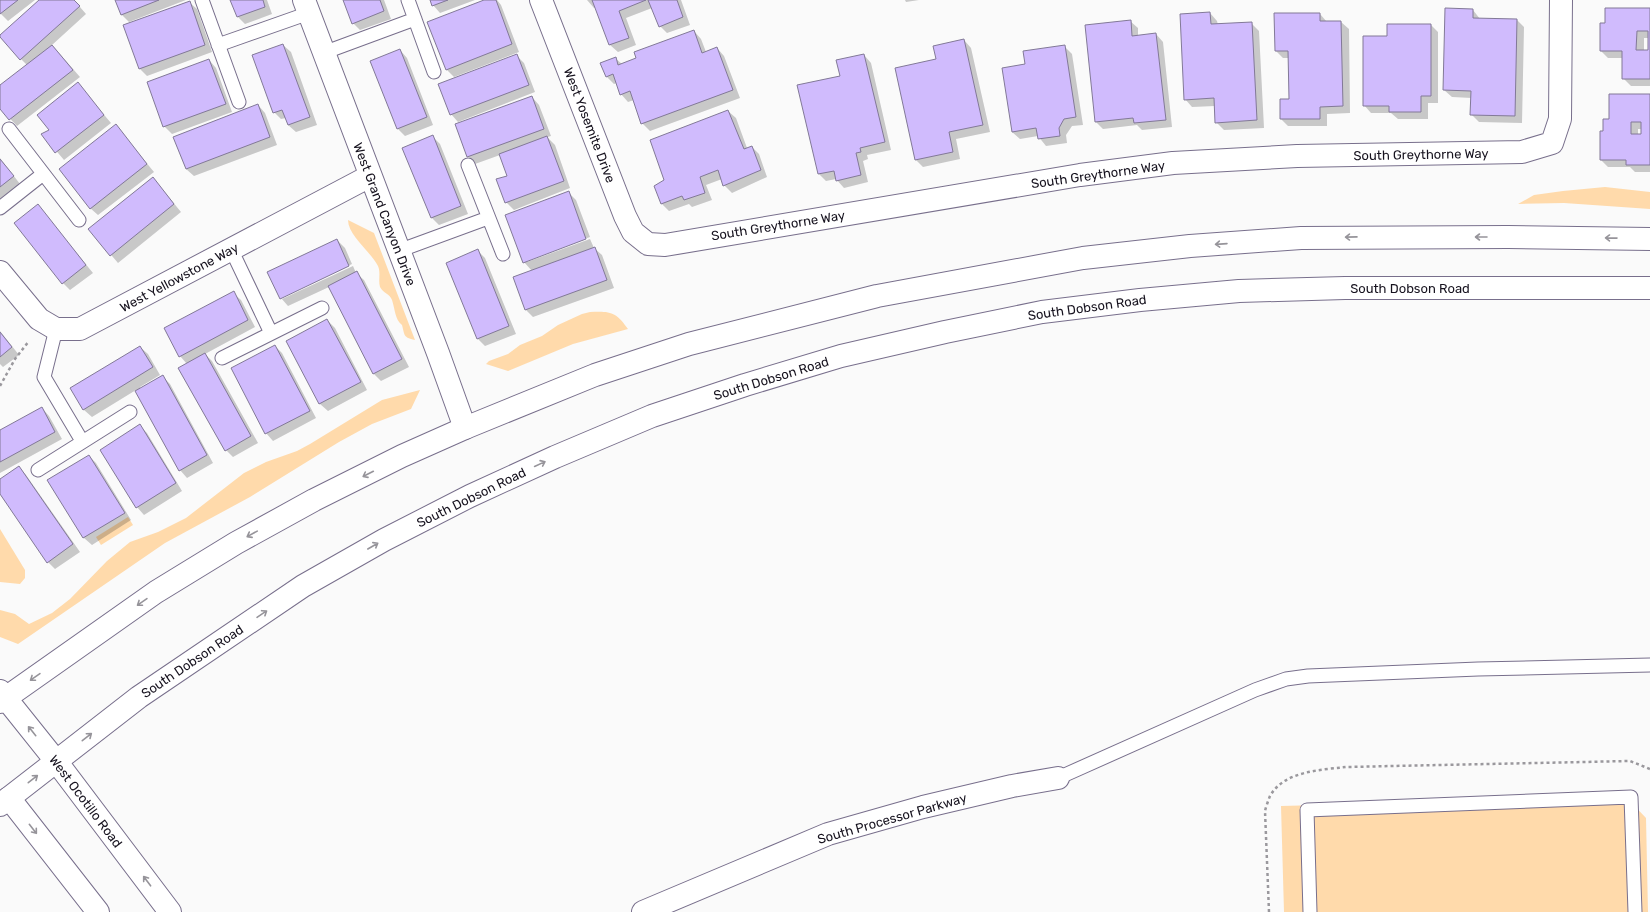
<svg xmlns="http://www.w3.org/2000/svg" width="1650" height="912" viewBox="0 0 1650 912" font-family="Rubik,sans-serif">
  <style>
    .green { fill: #ffdaab }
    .shadow { fill: #0003; fill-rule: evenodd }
    .building { fill: #d0bbfd; stroke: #827997; fill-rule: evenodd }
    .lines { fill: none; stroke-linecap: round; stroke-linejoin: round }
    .lane-casing { stroke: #786f8c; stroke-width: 15 }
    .street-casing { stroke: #786f8c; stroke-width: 24 }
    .secondary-casing { stroke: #786f8c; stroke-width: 24 }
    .path { stroke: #9a989d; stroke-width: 2.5; stroke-dasharray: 3 3; stroke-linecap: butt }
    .lane { stroke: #fff; stroke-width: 13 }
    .street { stroke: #fff; stroke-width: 22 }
    .secondary { stroke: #fff; stroke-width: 22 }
    .oneway { stroke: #96949a }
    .labels { text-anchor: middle; stroke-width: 3; stroke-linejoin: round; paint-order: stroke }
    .street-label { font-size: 13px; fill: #16121e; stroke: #fff }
  </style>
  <rect width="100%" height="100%" fill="#fafafa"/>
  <path class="green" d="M 1605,187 L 1650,192 L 1650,209 L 1564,203 L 1518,204 L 1534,195 L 1563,191 Z
    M 348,220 L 374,233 L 415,340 C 403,337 405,336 402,325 C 395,320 395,309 392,300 C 390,294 383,293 380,287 C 378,280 381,273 378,266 C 370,251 348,235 348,220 Z
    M 590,312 C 611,311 616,312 628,329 L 573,344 L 508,371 L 486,364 L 489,361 L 508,354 L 520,345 L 542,336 L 558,325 L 582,314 Z
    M 420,390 L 411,409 L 372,424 L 339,442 L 250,497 L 165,543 L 18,644 L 0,637 L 0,610 L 15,614 L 29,624 L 52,613 L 70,599 L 107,561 L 130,542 L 158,532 L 186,518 L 244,473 L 266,462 L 297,451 L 310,444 L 382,400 Z
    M 128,517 L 133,525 L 101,545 L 96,537 Z
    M 0,529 L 25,570 L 25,578 L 20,584 L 0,582 Z
    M 1626,797 L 1646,818 L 1648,912 L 1284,912 L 1281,806 Z"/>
  <path class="shadow" d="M 0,0 L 35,0 L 8,21 L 0,13 Z
    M 41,0 L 74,0 L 86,14 L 52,45 L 80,77 L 17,126 L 0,108 L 0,87 L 27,65 L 21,59 Z
    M 116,0 L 186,0 L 129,22 L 121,14 Z
    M 231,0 L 267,0 L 272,14 L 245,24 L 238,17 Z
    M 344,0 L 384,0 L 391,19 L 360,30 L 353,23 Z
    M 431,0 L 475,0 L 440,13 L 433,5 Z
    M 486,0 L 497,0 L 501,5 L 519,52 L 454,77 L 446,69 Z
    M 587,0 L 681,0 L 690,25 L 667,33 L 660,26 L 652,8 L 626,18 L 636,45 L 618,52 L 610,45 L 596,7 L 594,8 Z
    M 905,0 L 919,0 L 906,2 Z
    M 189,2 L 197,9 L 212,52 L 147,76 L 139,68 Z
    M 1446,9 L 1473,10 L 1480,19 L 1517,20 L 1524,27 L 1522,123 L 1479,122 L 1471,114 L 1472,98 L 1452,97 L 1444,90 Z
    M 1650,9 L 1650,86 L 1631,86 L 1623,78 L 1623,58 L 1608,58 L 1601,51 L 1606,24 ZM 1644,38 L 1649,38 L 1649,51 L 1644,51 Z
    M 1210,13 L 1217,21 L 1218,25 L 1251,23 L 1259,31 L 1264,128 L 1224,130 L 1216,122 L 1215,106 L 1192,107 L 1185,99 Z
    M 1275,14 L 1320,14 L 1327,22 L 1341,22 L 1349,29 L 1350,113 L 1327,114 L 1327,126 L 1288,126 L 1281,119 L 1290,100 L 1289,58 L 1283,58 L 1276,51 Z
    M 1130,21 L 1138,28 L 1138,36 L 1156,34 L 1163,42 L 1172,127 L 1142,130 L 1137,125 L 1103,129 L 1096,122 Z
    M 1431,25 L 1438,32 L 1438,103 L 1428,103 L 1428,119 L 1398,119 L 1391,113 L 1371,113 L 1364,105 L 1388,37 Z
    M 694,31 L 701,39 L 706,52 L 717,48 L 724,56 L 740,98 L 650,131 L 642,123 L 634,100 L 628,102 L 621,94 L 617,83 L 614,84 L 607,77 L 615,58 L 622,64 L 638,58 Z
    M 964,40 L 971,48 L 990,132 L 956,139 L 960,159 L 923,167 L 916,160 L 937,60 Z
    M 283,45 L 291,52 L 317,125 L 296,132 L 288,125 L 286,118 L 281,119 L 274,112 Z
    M 1064,46 L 1072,54 L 1083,125 L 1072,126 L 1066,135 L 1067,143 L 1046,146 L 1038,136 L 1020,139 L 1012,132 L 1026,65 Z
    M 400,50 L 407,58 L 433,125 L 405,136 L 398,129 Z
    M 864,55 L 871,63 L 891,150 L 867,155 L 868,159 L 863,161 L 868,182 L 844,188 L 836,179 L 826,181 L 819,174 L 799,86 L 841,76 Z
    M 517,56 L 524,63 L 535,92 L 458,122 L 451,114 Z
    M 209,60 L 216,68 L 232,112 L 172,134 L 164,126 Z
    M 78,84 L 111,123 L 64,160 L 42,134 L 50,130 Z
    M 1650,95 L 1650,172 L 1635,172 L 1630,167 L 1608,167 L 1601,160 L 1604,132 L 1610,120 ZM 1638,129 L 1642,129 L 1642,135 L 1638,135 Z
    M 532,97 L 539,105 L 551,136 L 547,137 L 555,145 L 570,188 L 514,210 L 506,202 L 508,176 L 500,155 L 475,164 L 468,156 Z
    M 258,105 L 265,113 L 277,145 L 194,176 L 186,169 L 174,137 Z
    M 728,111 L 736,118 L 747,148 L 752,147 L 759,154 L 767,177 L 732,193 L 724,185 L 722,179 L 706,185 L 712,200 L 692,207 L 689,204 L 669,211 L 662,204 L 665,181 Z
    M 116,126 L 154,172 L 98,215 L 90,208 Z
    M 432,136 L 440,144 L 468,214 L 439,225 L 432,218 Z
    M 0,158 L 20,184 L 0,200 Z
    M 153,178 L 181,212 L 118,263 L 90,230 Z
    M 569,193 L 576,200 L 590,237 L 527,260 L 527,262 L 590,239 L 594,248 L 602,255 L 614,288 L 533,317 L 526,310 L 532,271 L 524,262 Z
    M 38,206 L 93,273 L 70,290 L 63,283 Z
    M 337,240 L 345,248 L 352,264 L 282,297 L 282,299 L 353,266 L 356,273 L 364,280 L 409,367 L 381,381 L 374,374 L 329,287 L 288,306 L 281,298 Z
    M 478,251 L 485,258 L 516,334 L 485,346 L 478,339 Z
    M 233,293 L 241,300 L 255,327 L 205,354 L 212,361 L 258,443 L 233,457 L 226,450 L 187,364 L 180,356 Z
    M 327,320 L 335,328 L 367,390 L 328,411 L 320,404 L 288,341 Z
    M 0,331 L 19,355 L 3,367 L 0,364 Z
    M 275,346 L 282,353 L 316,418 L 273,441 L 266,433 Z
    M 140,347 L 148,354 L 160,375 L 140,387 L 140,389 L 163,377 L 170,384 L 213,463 L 187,478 L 180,470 L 136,390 L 92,417 L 84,410 L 72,389 Z
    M 42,408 L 49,416 L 62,439 L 0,473 L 0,431 Z
    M 140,426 L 147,433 L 182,491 L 144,515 L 137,507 Z
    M 89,456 L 96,463 L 131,520 L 92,545 L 84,538 L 49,481 Z
    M 19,467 L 26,475 L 80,552 L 55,569 L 48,562 L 0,492 L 0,480 Z"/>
  <path class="building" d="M 0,0 L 18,0 L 0,14 Z
    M 39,0 L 74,0 L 80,6 L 20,60 L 0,37 L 0,35 Z
    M 115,0 L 159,0 L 121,15 Z
    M 230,0 L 263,0 L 265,7 L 237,17 Z
    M 343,0 L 380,0 L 384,11 L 352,24 Z
    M 430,0 L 448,0 L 432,6 Z
    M 484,0 L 496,0 L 512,44 L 446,70 L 427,22 Z
    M 592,0 L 646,0 L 619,11 L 629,38 L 609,45 Z
    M 648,0 L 677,0 L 683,17 L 659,27 Z
    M 190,1 L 205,45 L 139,69 L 123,25 Z
    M 1445,8 L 1473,9 L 1473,18 L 1517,19 L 1515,116 L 1470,115 L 1471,91 L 1443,90 Z
    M 1605,8 L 1650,8 L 1650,79 L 1622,79 L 1622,51 L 1600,51 L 1600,23 L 1605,23 ZM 1637,31 L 1648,31 L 1648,50 L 1636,50 Z
    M 1210,12 L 1211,24 L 1252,22 L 1257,120 L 1215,123 L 1214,98 L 1184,100 L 1180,14 Z
    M 1274,13 L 1320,13 L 1320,21 L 1341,21 L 1343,106 L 1320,107 L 1320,119 L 1280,119 L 1280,99 L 1289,99 L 1288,51 L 1275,51 Z
    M 1131,20 L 1132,36 L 1156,33 L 1166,120 L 1134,123 L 1133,118 L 1095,122 L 1085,25 Z
    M 1387,24 L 1431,24 L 1431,96 L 1421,96 L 1421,112 L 1389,112 L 1389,106 L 1363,106 L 1363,36 L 1387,36 Z
    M 694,30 L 702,53 L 717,47 L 733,90 L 641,124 L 630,91 L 620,95 L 613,74 L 606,77 L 600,63 L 616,57 L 618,65 L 636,58 L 634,52 Z
    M 964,39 L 983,125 L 949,132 L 953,152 L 915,160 L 895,68 L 936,59 L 933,46 Z
    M 283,44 L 310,117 L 288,125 L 282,110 L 273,113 L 252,55 Z
    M 52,45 L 73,70 L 9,120 L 0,109 L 0,85 Z
    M 1065,45 L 1076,117 L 1064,119 L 1059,128 L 1060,136 L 1038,139 L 1036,128 L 1012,132 L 1002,68 L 1025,64 L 1023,51 Z
    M 400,49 L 427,117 L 397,129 L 370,61 Z
    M 517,54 L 529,85 L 450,115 L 438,84 Z
    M 864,54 L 885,142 L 860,148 L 861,152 L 856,153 L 861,175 L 836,181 L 834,171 L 818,174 L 797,85 L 840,76 L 836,60 Z
    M 209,59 L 226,104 L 163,127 L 147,82 Z
    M 78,82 L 104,115 L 55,153 L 41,134 L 49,130 L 37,115 Z
    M 1609,94 L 1650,94 L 1650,165 L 1626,165 L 1626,160 L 1600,160 L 1600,131 L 1603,131 L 1603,119 L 1609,119 ZM 1631,122 L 1641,122 L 1641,134 L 1631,134 Z
    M 532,96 L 544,129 L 467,157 L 455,124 Z
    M 258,104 L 270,137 L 186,169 L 173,137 Z
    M 728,110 L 744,149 L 752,146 L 761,170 L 723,186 L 718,170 L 700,177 L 705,193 L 684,200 L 682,196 L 661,204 L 654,186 L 664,180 L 650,140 Z
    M 116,124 L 147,164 L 90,209 L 59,169 Z
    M 433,135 L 461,206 L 431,218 L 402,148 Z
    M 547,136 L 564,181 L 505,203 L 496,179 L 507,176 L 499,154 Z
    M 0,159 L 14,176 L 0,187 Z
    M 153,177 L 174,204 L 110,256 L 88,229 Z
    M 569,191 L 586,239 L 523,263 L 505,215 Z
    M 38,204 L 86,265 L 62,284 L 14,223 Z
    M 337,239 L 349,266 L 280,299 L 267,272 Z
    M 595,247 L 607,280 L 525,310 L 513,277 Z
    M 478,249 L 509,326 L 477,339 L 446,263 Z
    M 357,271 L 402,359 L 373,374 L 328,286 Z
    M 234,291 L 248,320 L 179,357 L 164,328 Z
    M 327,319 L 361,382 L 319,404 L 286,341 Z
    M 0,332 L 12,347 L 0,357 Z
    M 275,345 L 310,411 L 265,434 L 231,368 Z
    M 140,346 L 153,367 L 83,410 L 70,388 Z
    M 205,353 L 251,436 L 225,451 L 178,368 Z
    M 163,375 L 207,455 L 179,471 L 135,391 Z
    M 42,407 L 55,432 L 0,462 L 0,430 Z
    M 140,424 L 176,483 L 136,508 L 100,450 Z
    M 89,455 L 125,513 L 83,538 L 47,480 Z
    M 19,466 L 73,544 L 47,563 L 0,494 L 0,479 Z"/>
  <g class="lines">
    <defs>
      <path id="lane" d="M 202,0 L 239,102
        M 408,0 L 434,72
        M 218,45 L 309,13
        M 323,53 L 415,19
        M 9,129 L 79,220
        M 468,165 L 503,254
        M 0,208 L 43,174
        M 231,249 L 271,333
        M 398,251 L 488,218
        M 56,329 L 44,377 L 82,441
        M 222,358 L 322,308
        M 38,470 L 130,412
        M 1058,778 L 1255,690 L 1286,679 L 1308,676 L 1478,669 L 1650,665
        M 1310,912 L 1307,810 L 1631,797 L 1635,912"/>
      <path id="street" d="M 304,0 L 438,353 L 465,428
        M 541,0 L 625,216 L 633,232 L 648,244 L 665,245 L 1080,175 L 1173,163 L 1297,156 L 1522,152 L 1552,143 L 1560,119 L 1561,0
        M 0,272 L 39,319 L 56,329 L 80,329 L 370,176
        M 56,761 L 170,912
        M 9,798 L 98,912
        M 643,912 L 828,834 L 923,807 L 1012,786 L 1058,778"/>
      <path id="secondary" d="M 0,691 L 56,761
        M 0,702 L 156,592 L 236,543 L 314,500 L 402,456 L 465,428 L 595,375 L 689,344 L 877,296 L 1083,258 L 1190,246 L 1301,238 L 1508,237 L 1650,239
        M 0,805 L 139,697 L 303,586 L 384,540 L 470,496 L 555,457 L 652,416 L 745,385 L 841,356 L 945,332 L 1042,312 L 1140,300 L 1239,291 L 1345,288 L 1650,288"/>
    </defs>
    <use href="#lane" class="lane-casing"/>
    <use href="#street" class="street-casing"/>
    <use href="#secondary" class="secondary-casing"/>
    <path class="path" d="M 0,386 L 15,359 L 29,341
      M 1269,912 L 1265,811 C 1266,807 1268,801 1270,796 C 1284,771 1320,770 1346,767 L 1630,761 L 1650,769"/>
    <use href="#lane" class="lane"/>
    <use href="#street" class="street"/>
    <use href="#secondary" class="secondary"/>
  </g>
  <defs><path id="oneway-shaft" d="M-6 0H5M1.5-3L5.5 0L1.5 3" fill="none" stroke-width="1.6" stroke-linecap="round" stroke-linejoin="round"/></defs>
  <g class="oneway">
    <use href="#oneway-shaft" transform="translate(1351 237) rotate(179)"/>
    <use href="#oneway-shaft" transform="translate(1481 237) rotate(180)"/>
    <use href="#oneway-shaft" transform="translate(1611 238) rotate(-179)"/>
    <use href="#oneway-shaft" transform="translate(1221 244) rotate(176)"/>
    <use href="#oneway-shaft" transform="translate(540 464) rotate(-25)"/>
    <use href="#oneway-shaft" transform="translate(368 474) rotate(153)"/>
    <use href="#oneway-shaft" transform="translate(252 534) rotate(151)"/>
    <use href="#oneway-shaft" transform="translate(373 546) rotate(-30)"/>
    <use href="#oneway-shaft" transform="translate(142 602) rotate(145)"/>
    <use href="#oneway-shaft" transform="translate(262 614) rotate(-34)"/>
    <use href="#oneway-shaft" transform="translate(35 677) rotate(145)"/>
    <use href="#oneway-shaft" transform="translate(32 731) rotate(-129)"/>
    <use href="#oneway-shaft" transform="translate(87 737) rotate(-38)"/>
    <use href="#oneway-shaft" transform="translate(33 779) rotate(-38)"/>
    <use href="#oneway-shaft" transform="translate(33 829) rotate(52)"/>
    <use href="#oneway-shaft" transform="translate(147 881) rotate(-127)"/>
  </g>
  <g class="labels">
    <g class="street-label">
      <text transform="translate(590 125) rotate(69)" y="5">West Yosemite Drive</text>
      <text transform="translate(1421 154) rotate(-1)" y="5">South Greythorne Way</text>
      <text transform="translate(1098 174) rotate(-8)" y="5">South Greythorne Way</text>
      <text transform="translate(385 214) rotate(69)" y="5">West Grand Canyon Drive</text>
      <text transform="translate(778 225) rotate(-9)" y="5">South Greythorne Way</text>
      <text transform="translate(179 277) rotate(-28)" y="5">West Yellowstone Way</text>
      <text x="1410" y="293">South Dobson Road</text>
      <text transform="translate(1087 307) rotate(-8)" y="5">South Dobson Road</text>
      <text transform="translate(771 378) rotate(-17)" y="5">South Dobson Road</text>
      <text transform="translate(471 497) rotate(-26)" y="5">South Dobson Road</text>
      <text transform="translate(192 661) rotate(-34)" y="5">South Dobson Road</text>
      <text transform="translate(86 801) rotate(53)" y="5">West Ocotillo Road</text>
      <text transform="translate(892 818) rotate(-16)" y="5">South Processor Parkway</text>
    </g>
  </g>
</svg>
